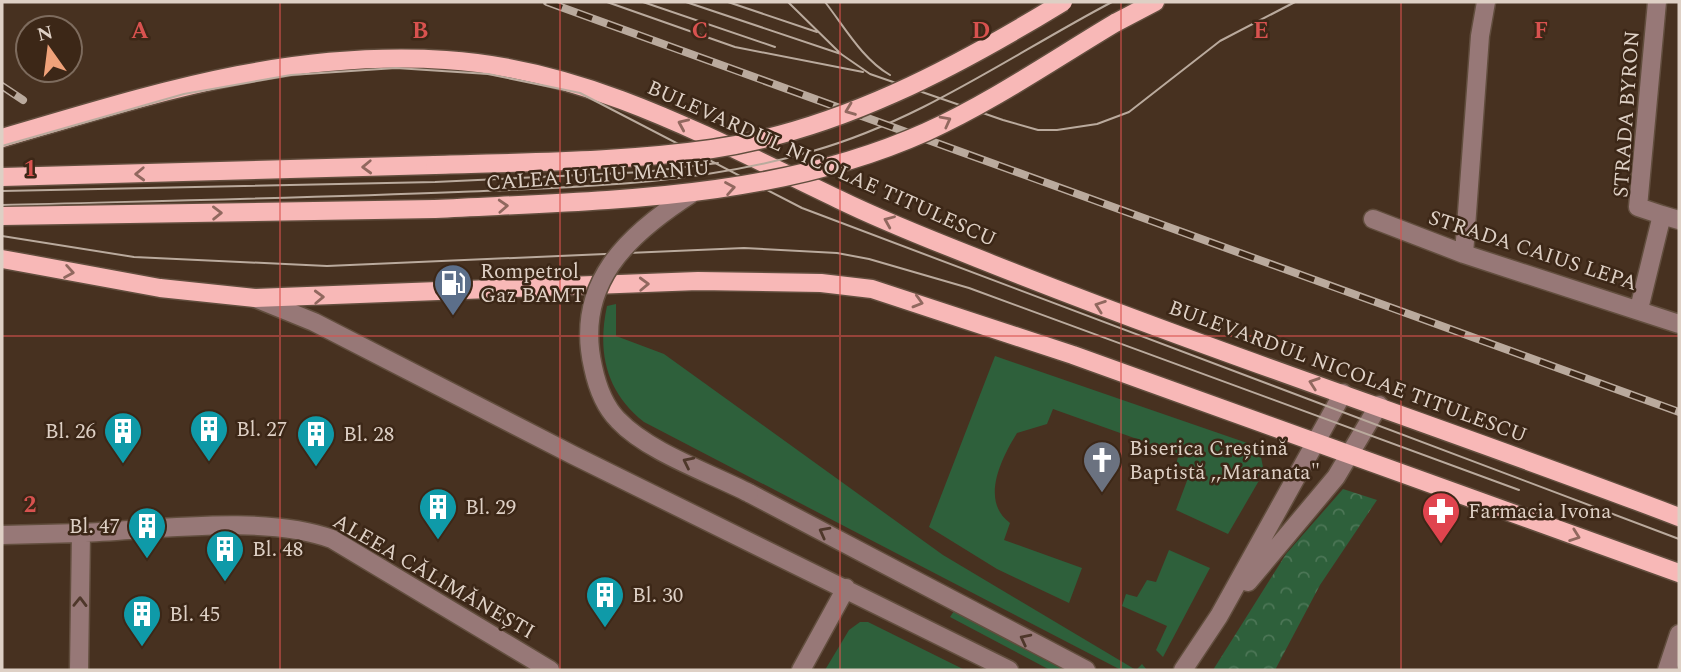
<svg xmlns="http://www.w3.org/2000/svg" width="1681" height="672" viewBox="0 0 1681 672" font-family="Spectral,serif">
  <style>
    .grass { fill: #2e603b }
    .forest { fill: url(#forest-crowns) }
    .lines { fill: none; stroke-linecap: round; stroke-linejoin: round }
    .minor-casing { stroke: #624e3e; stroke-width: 21 }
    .major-casing { stroke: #624e3e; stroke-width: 21 }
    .minor { stroke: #977877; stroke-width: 18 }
    .major { stroke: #f8b8b7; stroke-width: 18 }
    .tram { stroke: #baaa9d; stroke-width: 2 }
    .rail-casing { stroke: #baaa9d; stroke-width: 8 }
    .rail { stroke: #3c2717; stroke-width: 5; stroke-dasharray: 16; stroke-linecap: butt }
    .minor-bridge-casing { stroke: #624e3e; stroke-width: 21; stroke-linecap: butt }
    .major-bridge-casing { stroke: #624e3e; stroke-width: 21; stroke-linecap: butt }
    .minor-bridge { stroke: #977877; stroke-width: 18 }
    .major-bridge { stroke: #f8b8b7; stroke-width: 18 }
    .oneway { stroke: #91685f }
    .oneway2 { stroke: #4e372a }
    .grid { fill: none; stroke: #d8524f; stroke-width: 2; stroke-opacity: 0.55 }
    .labels { text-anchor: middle; stroke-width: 5; stroke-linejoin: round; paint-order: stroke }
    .street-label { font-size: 21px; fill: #ded0c5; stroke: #3c2717 }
    .poi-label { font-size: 21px; fill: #ded0c5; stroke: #3c2717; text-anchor: start }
    .grid-label { font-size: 23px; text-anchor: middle; font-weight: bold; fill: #d8524f; stroke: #3c2717; stroke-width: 5; stroke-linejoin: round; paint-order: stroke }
  </style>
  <defs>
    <pattern id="forest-crowns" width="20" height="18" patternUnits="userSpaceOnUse" patternTransform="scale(1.75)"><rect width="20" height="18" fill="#2e603b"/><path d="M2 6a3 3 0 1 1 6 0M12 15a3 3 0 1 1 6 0" fill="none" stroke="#4c7656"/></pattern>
  </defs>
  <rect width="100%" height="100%" fill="#473120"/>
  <path class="grass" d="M 616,304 L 616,336 L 664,354 L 943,555 L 1136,670 L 1142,664 L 1147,670 L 1121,670 L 644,422 C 606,392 597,352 607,306 Z
    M 995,356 L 1253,445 L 1260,452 L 1264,472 L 1228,534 L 1176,510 L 1188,478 L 1181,475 L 1183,467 L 1176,464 L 1179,454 L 1053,409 L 1047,424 L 1017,433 C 1001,459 980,501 1010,523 L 1004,540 L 1082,568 L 1069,603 L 997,569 L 929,527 Z
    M 1169,550 L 1210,568 L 1163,657 L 1156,650 L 1167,626 L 1122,606 L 1126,594 L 1137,597 L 1147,580 L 1156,582 Z
    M 954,611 L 1068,670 L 1050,670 L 950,617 Z
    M 860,622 L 868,622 L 965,670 L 825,670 L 849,630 Z"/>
  <path class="forest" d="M 1343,489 L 1377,500 L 1320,585 L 1275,670 L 1213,670 L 1286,554 Z"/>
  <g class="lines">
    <defs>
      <path id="minor" d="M 1657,2 L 1638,207 L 1662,215
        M 1373,219 L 1464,254 L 1679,324
        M 1464,254 L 1480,36 L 1486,2
        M 255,298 L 314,322 L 573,455 L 1009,670
        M 1639,309 L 1662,215 L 1679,220
        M 749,493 L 1086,670
        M 81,533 C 155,530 264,514 332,539 L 550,670
        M 2,535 L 81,533 L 79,670
        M 1248,582 L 1336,477 L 1379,405
        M 801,670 L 846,588
        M 1183,670 L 1219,616 L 1343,393
        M 1667,670 L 1679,634"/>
      <path id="major" d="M 1115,23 L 1155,2
        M 2,138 C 153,94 285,50 446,60 C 588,69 712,139 838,199 C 883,221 931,240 977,258 C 1209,351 1446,428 1679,517
        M 2,177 L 435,165
        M 2,216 L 435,209
        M 2,259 L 160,288 L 255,298 L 698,281 L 821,283 L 872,289 L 1073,355 L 1679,573"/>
    </defs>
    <use href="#minor" class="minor-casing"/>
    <use href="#major" class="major-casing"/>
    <use href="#minor" class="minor"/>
    <use href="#major" class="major"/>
    <path class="tram" d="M 607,2 L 735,47 L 863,72
      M 643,2 L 775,47
      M 686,2 L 841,54
      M 728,2 L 817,32
      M 788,2 L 841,54 L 870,74 L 1003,120 L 1038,130 L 1057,130 L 1097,124 L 1129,112 L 1220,41 L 1295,2
      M 825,2 C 844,26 862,59 890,75
      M 2,146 L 184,94 L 291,75 L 396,68 L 488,74 L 580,93 L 802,208 L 1679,539
      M 2,191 L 435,182 L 644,172 L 718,163
      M 2,205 C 154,201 306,198 458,192 C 578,187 697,185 813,151 C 922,120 1013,54 1112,2
      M 2,236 L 134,257 L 327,266 L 744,248 L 837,253 L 869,259 L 969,288 L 1519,490"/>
    <defs>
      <path id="rail" d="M 547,2 L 1679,412
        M 2,86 L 23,100"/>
    </defs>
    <use href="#rail" class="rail-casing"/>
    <use href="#rail" class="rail"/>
    <defs>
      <path id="minor-bridge" d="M 691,194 C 627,235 574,284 593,367 C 597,386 604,406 618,420 C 648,452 710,473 749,493"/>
      <path id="major-bridge" d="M 435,165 C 528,162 620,162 712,149 C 839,130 955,68 1063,2
        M 435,209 C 601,200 772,201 926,132 C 992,102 1053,60 1115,23"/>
    </defs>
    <use href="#minor-bridge" class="minor-bridge-casing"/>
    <use href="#major-bridge" class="major-bridge-casing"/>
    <use href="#minor-bridge" class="minor-bridge"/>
    <use href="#major-bridge" class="major-bridge"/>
  </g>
  <defs><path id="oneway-chevron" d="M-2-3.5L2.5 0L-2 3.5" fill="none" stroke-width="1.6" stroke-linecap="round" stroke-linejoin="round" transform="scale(1.75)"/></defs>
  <g class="oneway">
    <use href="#oneway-chevron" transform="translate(850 110) rotate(159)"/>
    <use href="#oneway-chevron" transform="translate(946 121) rotate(-28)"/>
    <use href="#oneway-chevron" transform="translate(683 124) rotate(-156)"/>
    <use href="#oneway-chevron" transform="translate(367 167) rotate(178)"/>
    <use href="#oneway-chevron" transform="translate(140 174) rotate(178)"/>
    <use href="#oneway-chevron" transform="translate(730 188) rotate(-10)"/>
    <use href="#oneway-chevron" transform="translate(503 206) rotate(-3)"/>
    <use href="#oneway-chevron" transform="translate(217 213) rotate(-1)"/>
    <use href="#oneway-chevron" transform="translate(889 221) rotate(-157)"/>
    <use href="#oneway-chevron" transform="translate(69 272) rotate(10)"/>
    <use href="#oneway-chevron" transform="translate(644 284) rotate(-2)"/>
    <use href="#oneway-chevron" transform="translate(319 297) rotate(-2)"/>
    <use href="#oneway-chevron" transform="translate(918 302) rotate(16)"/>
    <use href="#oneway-chevron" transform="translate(1100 306) rotate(-160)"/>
    <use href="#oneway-chevron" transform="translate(1314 383) rotate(-161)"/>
    <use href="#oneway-chevron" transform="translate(1575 536) rotate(20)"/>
  </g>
  <g class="oneway2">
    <use href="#oneway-chevron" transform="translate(688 462) rotate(-154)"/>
    <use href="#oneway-chevron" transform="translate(824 532) rotate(-152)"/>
    <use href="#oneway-chevron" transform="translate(80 602) rotate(-89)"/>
    <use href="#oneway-chevron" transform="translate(1025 639) rotate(-153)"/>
  </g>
  <path class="grid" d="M 280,2 L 280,670M 560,2 L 560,670M 840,2 L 840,670M 1121,2 L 1121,670M 1401,2 L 1401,670M 2,336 L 1679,336"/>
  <defs>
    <symbol id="fuel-pin" viewBox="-11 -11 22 30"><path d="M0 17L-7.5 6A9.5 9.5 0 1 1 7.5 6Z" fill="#5c6f8a" stroke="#3c2717"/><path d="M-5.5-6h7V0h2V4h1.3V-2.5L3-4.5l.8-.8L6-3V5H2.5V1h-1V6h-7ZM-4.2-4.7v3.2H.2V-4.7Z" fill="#fff"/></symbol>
    <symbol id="building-pin" viewBox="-11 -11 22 30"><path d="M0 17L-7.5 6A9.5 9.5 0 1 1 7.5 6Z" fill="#0f9aa8" stroke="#3c2717"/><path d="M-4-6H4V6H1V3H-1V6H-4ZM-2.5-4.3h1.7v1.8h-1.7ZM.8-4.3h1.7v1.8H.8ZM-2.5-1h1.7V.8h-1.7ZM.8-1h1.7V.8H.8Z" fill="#fff"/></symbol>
    <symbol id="church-pin" viewBox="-11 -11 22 30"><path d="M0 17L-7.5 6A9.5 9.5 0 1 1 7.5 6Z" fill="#6b7280" stroke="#3c2717"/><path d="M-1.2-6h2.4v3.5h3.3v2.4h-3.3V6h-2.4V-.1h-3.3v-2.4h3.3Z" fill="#fff"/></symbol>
    <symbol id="pharmacy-pin" viewBox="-11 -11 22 30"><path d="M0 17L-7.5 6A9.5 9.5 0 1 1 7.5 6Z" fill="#e0444e" stroke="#3c2717"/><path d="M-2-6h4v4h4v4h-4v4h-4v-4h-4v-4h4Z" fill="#fff"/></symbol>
  </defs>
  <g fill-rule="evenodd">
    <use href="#fuel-pin" x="431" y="261" width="44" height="60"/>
    <use href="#building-pin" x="187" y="407" width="44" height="60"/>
    <use href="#building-pin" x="101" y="409" width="44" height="60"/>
    <use href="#building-pin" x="294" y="412" width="44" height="60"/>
    <use href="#church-pin" x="1080" y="438" width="44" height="60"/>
    <use href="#building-pin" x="416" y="485" width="44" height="60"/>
    <use href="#pharmacy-pin" x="1419" y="489" width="44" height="60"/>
    <use href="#building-pin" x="125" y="504" width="44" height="60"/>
    <use href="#building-pin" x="203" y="527" width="44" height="60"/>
    <use href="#building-pin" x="583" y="573" width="44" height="60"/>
    <use href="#building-pin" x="120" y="592" width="44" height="60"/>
  </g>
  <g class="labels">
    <g class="street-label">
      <text transform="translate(1626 114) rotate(-86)" y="7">STRADA BYRON</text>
      <text transform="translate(822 163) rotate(24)" y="7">BULEVARDUL NICOLAE TITULESCU</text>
      <text transform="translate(598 175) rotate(-4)" y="7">CALEA IULIU MANIU</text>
      <text transform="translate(1533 250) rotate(18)" y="7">STRADA CAIUS LEPA</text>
      <text transform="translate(1348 371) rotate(20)" y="7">BULEVARDUL NICOLAE TITULESCU</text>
      <text transform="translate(434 576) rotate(30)" y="7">ALEEA CĂLIMĂNEȘTI</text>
    </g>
    <g class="poi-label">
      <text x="480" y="278">Rompetrol<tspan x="480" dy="24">Gaz BAMT</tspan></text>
      <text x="236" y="436">Bl. 27</text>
      <text x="96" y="438" text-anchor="end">Bl. 26</text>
      <text x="343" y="441">Bl. 28</text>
      <text x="1129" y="455">Biserica Creștină<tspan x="1129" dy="24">Baptistă ,,Maranata"</tspan></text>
      <text x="465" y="514">Bl. 29</text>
      <text x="1468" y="518">Farmacia Ivona</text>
      <text x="120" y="533" text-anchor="end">Bl. 47</text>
      <text x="252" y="556">Bl. 48</text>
      <text x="632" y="602">Bl. 30</text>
      <text x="169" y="621">Bl. 45</text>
    </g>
  </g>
  <g class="grid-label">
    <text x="140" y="38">A</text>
    <text x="420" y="38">B</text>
    <text x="700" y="38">C</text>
    <text x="981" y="38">D</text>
    <text x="1261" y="38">E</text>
    <text x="1541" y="38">F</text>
    <text x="30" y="176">1</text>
    <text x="30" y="512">2</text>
  </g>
  <rect width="1681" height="672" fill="none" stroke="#ded0c5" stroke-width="7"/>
  <g transform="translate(49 49) rotate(346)"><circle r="33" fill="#3c2717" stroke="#7d6b5d" stroke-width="2"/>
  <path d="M0-5L12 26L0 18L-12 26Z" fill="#f0a27a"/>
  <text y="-10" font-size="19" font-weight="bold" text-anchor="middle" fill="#ded0c5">N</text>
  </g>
</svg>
